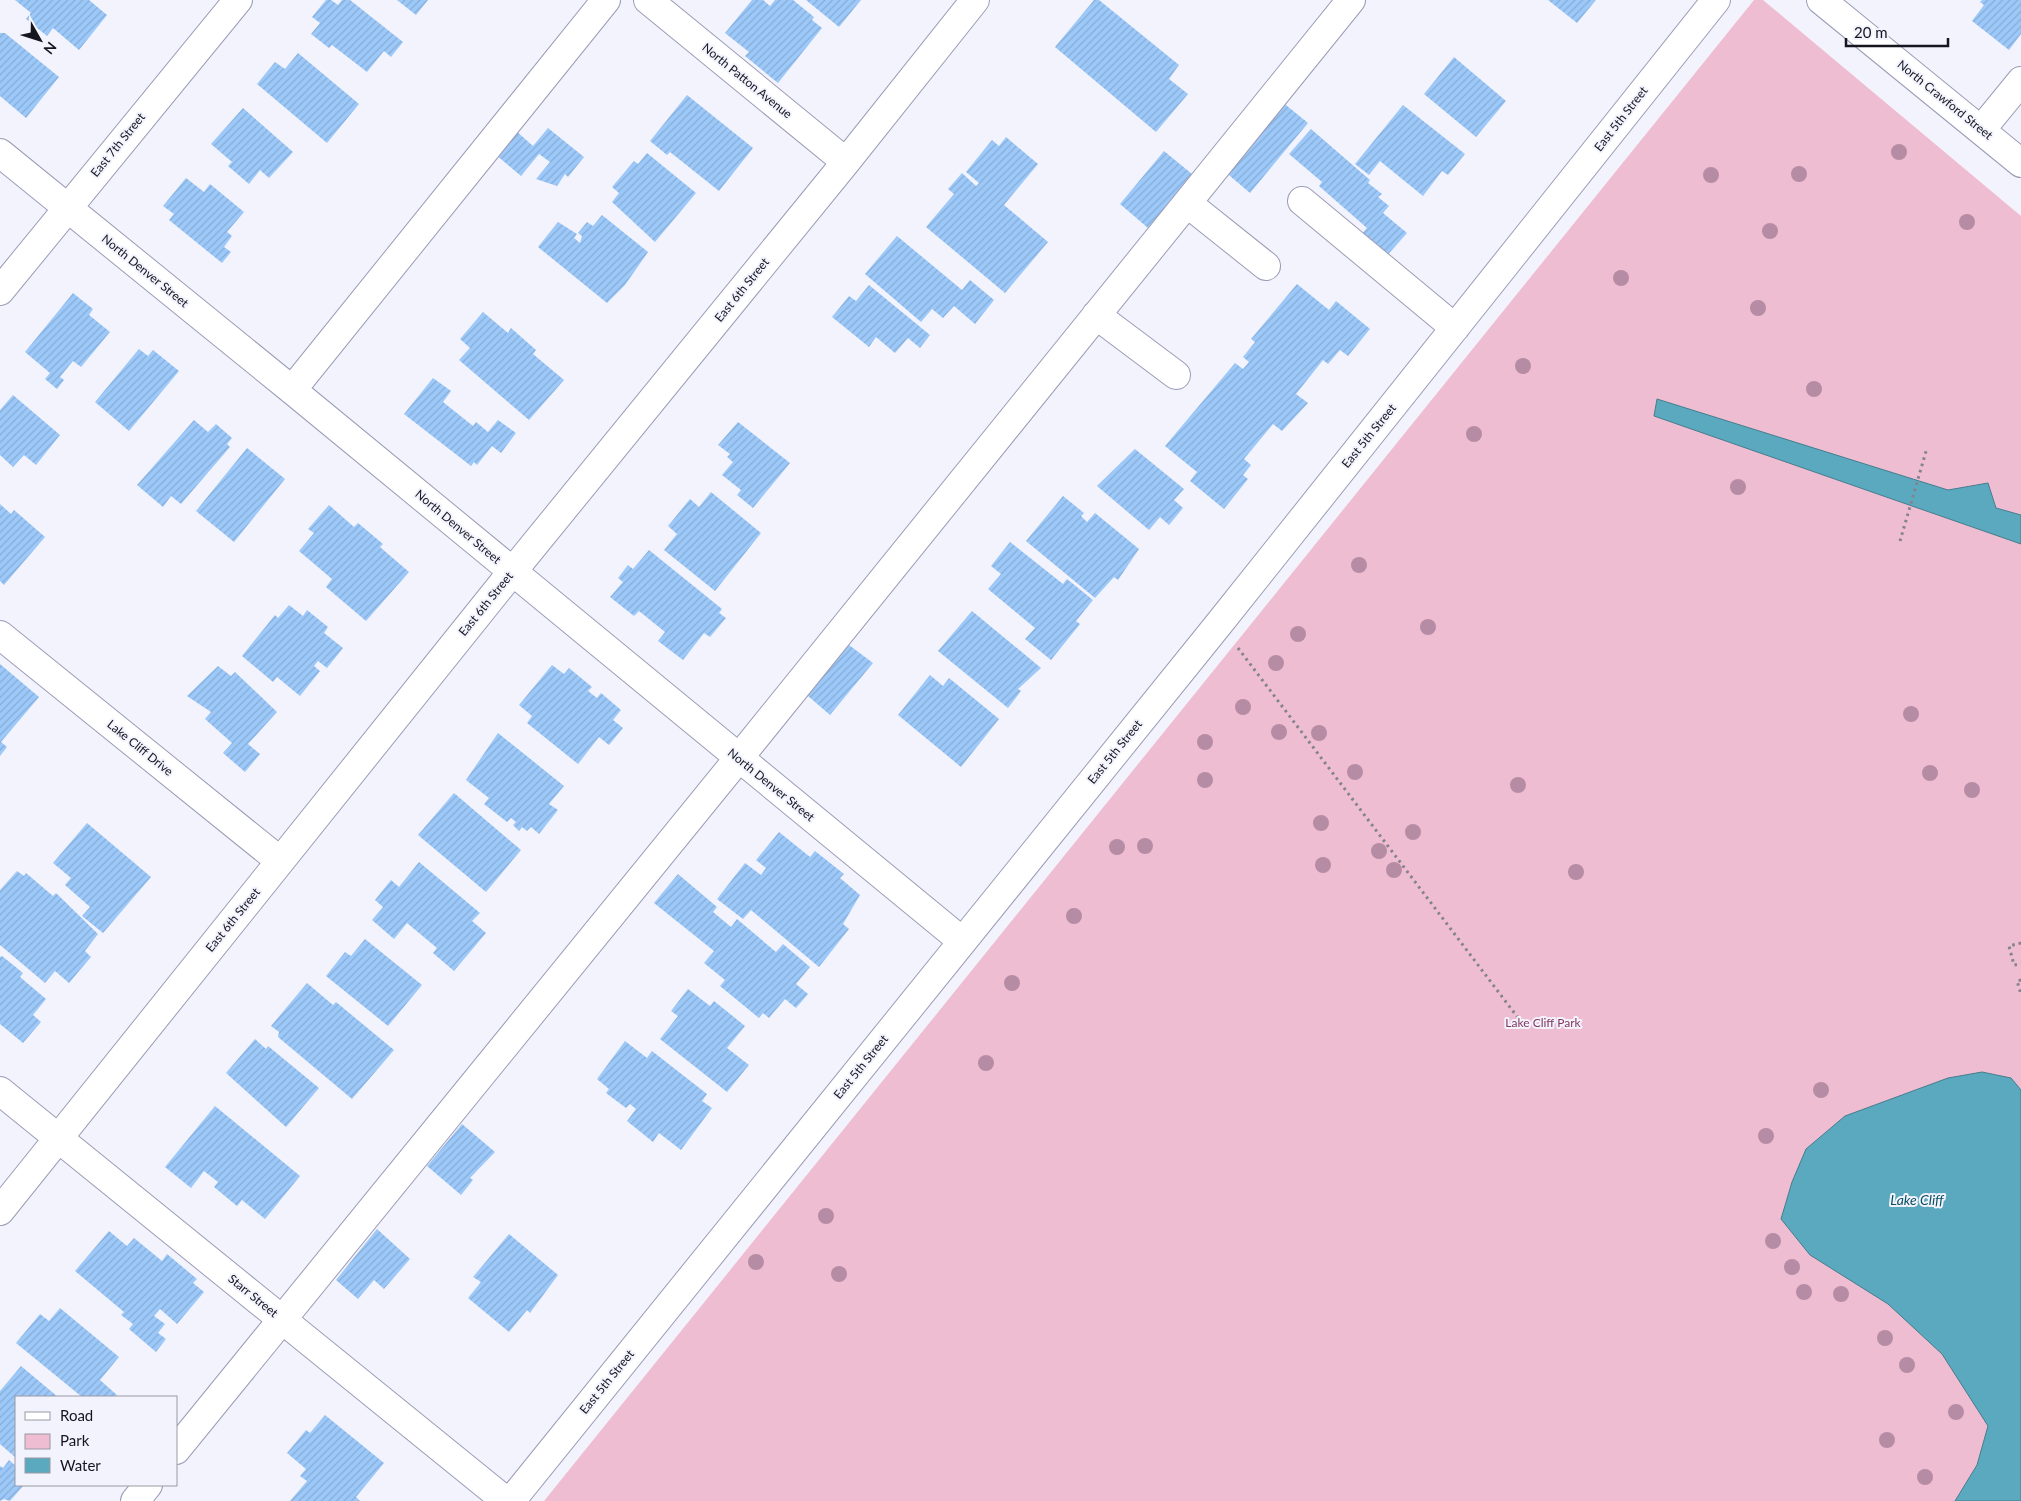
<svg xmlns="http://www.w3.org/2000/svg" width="2021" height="1501" viewBox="0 0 2021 1501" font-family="Lato,sans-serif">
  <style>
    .park { fill: #efbdd1 }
    .water { fill: #5aa9be; stroke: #457d8e }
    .building { fill: url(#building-hatch) }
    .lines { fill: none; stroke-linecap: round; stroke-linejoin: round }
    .minor-casing { stroke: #9c9cb6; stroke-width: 30 }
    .path { stroke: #83838d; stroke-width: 3; stroke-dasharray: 2.5 4; stroke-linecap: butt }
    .minor { stroke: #fff; stroke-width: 28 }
    .tree { fill: #b68ca5 }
    .labels { text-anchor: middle; stroke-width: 4; stroke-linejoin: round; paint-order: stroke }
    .street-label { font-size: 12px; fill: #15151e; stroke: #f3f3fe }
    .park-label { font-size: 12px; fill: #84375c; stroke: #f3f3fe }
    .water-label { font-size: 14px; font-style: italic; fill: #0a5160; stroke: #f3f3fe }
  </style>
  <defs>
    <pattern id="building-hatch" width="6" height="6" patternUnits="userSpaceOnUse" patternTransform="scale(1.25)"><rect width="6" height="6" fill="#9cc9f9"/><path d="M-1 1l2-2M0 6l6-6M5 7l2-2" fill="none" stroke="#86acd5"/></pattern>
  </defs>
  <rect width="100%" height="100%" fill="#f3f3fe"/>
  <path class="park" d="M 1754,0 L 1763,0 L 2021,216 L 2021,1501 L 544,1501 Z"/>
  <path class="water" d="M 1657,399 L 1948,490 L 1988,483 L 1996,508 L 2021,515 L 2021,544 L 1654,416 Z
    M 1982,1072 L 2011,1078 L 2021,1090 L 2021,1501 L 1955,1501 L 1977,1465 L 1988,1426 L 1942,1354 L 1888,1304 L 1810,1255 L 1781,1219 L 1792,1182 L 1806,1149 L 1845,1116 L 1948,1078 Z"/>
  <path class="building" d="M 15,0 L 89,0 L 107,15 L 79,50 L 53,28 L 47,36 L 26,19 L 31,13 Z
    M 326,0 L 331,0 L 338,5 L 342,0 L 350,0 L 403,42 L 391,57 L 384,51 L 367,72 L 332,45 L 329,48 L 311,34 L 320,23 L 312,17 Z
    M 397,0 L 428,0 L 416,15 Z
    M 752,0 L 763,0 L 770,6 L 775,0 L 793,0 L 814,17 L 812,20 L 822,28 L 778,83 L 745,56 L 749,52 L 725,33 Z
    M 806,0 L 861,0 L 839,27 Z
    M 1094,0 L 1099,0 L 1179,65 L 1169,79 L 1188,94 L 1156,132 L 1055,47 Z
    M 1548,0 L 1596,0 L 1577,23 Z
    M 1982,0 L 2021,0 L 2021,34 L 2009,50 L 1972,21 L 1984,5 L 1980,2 Z
    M 0,33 L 5,33 L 59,77 L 26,118 L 0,96 Z
    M 298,53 L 359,104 L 327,143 L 257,84 L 275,62 L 285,69 Z
    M 1454,57 L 1506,101 L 1476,137 L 1424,94 Z
    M 687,95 L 753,148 L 719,191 L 670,152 L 667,155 L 650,141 Z
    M 1281,101 L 1308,123 L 1250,193 L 1223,170 Z
    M 1403,105 L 1465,154 L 1448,175 L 1442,171 L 1423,196 L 1380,161 L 1369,175 L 1355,164 Z
    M 243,108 L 293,152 L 269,178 L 260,170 L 249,184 L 228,166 L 232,162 L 211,144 Z
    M 548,128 L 584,157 L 568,177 L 565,174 L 557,186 L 536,179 L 550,162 L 539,154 L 521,176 L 495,154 L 515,130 L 533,146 Z
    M 1311,129 L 1370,180 L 1368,183 L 1382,194 L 1378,197 L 1389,206 L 1383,213 L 1407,233 L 1385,258 L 1360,236 L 1367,228 L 1319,186 L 1322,182 L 1289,154 Z
    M 1006,137 L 1038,164 L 1004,205 L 1048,242 L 1005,293 L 926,227 L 954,194 L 948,189 L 962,173 L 976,186 L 979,183 L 966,172 L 992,140 L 999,146 Z
    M 1164,151 L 1192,174 L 1148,228 L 1120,204 Z
    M 647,153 L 696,193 L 655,242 L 612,202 L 619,193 L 612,187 L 634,161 L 638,164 Z
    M 186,178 L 204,192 L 210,184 L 244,212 L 227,232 L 232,236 L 224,247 L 231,252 L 222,263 L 169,220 L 174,214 L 163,206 Z
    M 602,215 L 648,252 L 625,285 L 607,303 L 538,247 L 558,222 L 577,234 L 574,238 L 580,243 L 582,236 L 578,233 L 587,222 L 593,226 Z
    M 897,236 L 962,290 L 970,280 L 994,300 L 975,324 L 954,306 L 943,318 L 932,309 L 921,322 L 865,274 Z
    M 1297,284 L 1329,310 L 1336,301 L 1370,329 L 1348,356 L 1340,350 L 1328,364 L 1323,360 L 1296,394 L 1308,403 L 1282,431 L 1273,424 L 1244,459 L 1251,465 L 1243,475 L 1248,479 L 1224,509 L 1190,481 L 1197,472 L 1165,446 L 1235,363 L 1243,369 L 1249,362 L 1243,357 L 1255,342 L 1251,339 Z
    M 869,285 L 930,335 L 920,348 L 908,338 L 895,353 L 876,337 L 869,347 L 832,317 L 849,296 L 856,301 Z
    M 73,293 L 93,309 L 89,315 L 110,332 L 81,367 L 73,361 L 60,377 L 64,380 L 57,389 L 45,379 L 50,373 L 25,352 Z
    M 483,312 L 508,333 L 511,328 L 536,350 L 533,354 L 564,380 L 529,420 L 459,360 L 470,348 L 460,339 Z
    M 139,349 L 148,356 L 153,350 L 179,371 L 129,431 L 95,402 Z
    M 433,378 L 451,391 L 443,402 L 473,426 L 476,422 L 488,432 L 498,420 L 516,433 L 501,453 L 492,446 L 477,465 L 474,462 L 471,466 L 404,414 Z
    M 13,395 L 60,435 L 36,465 L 24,455 L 13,467 L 0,455 L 0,410 Z
    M 194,420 L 208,432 L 216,424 L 232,438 L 227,444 L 230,447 L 181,504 L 171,496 L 163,507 L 137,485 Z
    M 738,422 L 790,463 L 753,508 L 737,495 L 741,490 L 722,475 L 733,462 L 727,457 L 730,454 L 718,445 Z
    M 247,448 L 285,479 L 234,542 L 196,511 Z
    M 1135,449 L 1184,489 L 1174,500 L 1183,508 L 1169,525 L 1160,517 L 1149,530 L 1097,486 Z
    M 711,492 L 761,533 L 715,591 L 664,550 L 677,534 L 668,526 L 690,499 L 699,507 Z
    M 1063,496 L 1084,513 L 1081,516 L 1087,522 L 1095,513 L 1139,549 L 1118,580 L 1114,577 L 1095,598 L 1026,541 Z
    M 0,504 L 11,514 L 14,510 L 45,537 L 4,585 L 0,581 Z
    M 329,505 L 354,527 L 358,523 L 383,544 L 380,547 L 409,572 L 366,621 L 326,587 L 332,579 L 299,551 L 314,533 L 308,529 Z
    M 1010,542 L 1063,584 L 1067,579 L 1093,600 L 1076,621 L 1080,624 L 1051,660 L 1025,639 L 1035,628 L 988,589 L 1001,574 L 991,566 Z
    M 649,550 L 722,609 L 719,613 L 726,618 L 710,637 L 704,633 L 683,660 L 658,641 L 665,632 L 639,611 L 634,616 L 610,597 L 623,582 L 618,578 L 628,565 L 633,569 Z
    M 289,605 L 303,616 L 307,610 L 328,627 L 324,633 L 343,648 L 327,668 L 318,661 L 314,666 L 320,671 L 300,696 L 277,677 L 273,682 L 242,656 L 275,615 L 278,618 Z
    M 972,611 L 1041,668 L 1018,689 L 1021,691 L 1008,708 L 938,651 Z
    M 841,639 L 873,663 L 830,715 L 800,689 Z
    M 0,664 L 39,697 L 1,742 L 7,747 L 0,756 Z
    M 552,665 L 564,674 L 569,668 L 592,687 L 588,691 L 597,698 L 601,693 L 621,710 L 613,720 L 623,728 L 609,745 L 599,737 L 578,764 L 527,723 L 532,716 L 519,705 Z
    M 218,666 L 231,676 L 235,672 L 277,712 L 248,744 L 260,754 L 245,772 L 223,753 L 232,743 L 205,719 L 211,712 L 187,696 Z
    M 930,675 L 943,686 L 949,678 L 999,719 L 961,767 L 898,715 Z
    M 498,733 L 564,786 L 549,804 L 558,810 L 539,834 L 531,827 L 527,831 L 522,827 L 519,831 L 513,825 L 516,822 L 511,818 L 507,822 L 484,804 L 489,798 L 466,780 Z
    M 454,793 L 521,850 L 486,892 L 418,835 Z
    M 87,823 L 151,877 L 103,933 L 82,916 L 90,907 L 65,885 L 71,878 L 53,863 Z
    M 779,832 L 810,857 L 815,851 L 844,874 L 840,878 L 860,895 L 843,924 L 849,929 L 819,967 L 751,910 L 743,919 L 717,899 L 745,863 L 761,875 L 766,868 L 756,860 Z
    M 419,862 L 480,913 L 472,921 L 486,933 L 454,971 L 433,953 L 437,948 L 407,923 L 394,939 L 372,920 L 383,907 L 375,900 L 391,880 L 399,887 Z
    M 17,871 L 24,876 L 26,873 L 53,896 L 56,893 L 98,934 L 85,951 L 91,957 L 69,983 L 55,971 L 45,983 L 0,945 L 0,890 Z
    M 678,874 L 717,907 L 713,912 L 731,927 L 737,919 L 776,952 L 783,944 L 810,967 L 796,984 L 808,994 L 796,1008 L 785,999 L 769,1018 L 763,1013 L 759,1018 L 720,986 L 725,980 L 704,963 L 714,951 L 654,903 Z
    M 365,939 L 422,985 L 388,1026 L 326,976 L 345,952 L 351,956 Z
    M 2,956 L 23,973 L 20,977 L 46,999 L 33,1015 L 41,1022 L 23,1043 L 0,1024 L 0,957 Z
    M 307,983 L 333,1005 L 336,1002 L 394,1050 L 352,1099 L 278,1037 L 279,1032 L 271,1026 Z
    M 688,989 L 710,1006 L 714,1001 L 745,1026 L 727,1048 L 749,1065 L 727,1092 L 660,1039 L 678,1016 L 671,1011 Z
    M 255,1039 L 266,1049 L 268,1046 L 319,1088 L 286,1127 L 226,1073 Z
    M 625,1041 L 647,1058 L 652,1051 L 707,1094 L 702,1101 L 712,1108 L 681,1150 L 659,1133 L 653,1142 L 627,1121 L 636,1109 L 630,1104 L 626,1108 L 606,1093 L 609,1089 L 597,1079 Z
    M 215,1106 L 300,1176 L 265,1219 L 242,1200 L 237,1206 L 214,1187 L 218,1182 L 204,1171 L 191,1188 L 165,1167 Z
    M 462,1124 L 495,1152 L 470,1178 L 473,1180 L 461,1195 L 427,1166 Z
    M 377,1229 L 410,1259 L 384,1289 L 374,1280 L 358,1299 L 336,1280 Z
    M 109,1231 L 127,1246 L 134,1238 L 162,1261 L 167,1254 L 197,1279 L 193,1283 L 204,1292 L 177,1324 L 160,1309 L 154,1316 L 165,1324 L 158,1333 L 166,1339 L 156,1352 L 129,1329 L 133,1324 L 121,1315 L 124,1312 L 75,1271 Z
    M 509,1234 L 558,1275 L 530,1313 L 527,1310 L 509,1332 L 468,1298 L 481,1282 L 473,1277 Z
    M 60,1308 L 119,1357 L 100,1380 L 117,1395 L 115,1397 L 82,1397 L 16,1343 L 40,1314 L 49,1321 Z
    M 21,1366 L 58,1397 L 16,1397 L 16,1458 L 0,1444 L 0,1391 Z
    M 325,1415 L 384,1463 L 356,1497 L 360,1501 L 290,1501 L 307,1481 L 300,1476 L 306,1469 L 287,1453 L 306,1430 L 310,1433 Z
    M 9,1460 L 16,1466 L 16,1485 L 24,1485 L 10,1501 L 4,1499 L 0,1501 L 0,1466 L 3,1468 Z"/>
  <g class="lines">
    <defs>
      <path id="minor" d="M 648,0 L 846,162
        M 1821,0 L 2021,163
        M 1981,130 L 2021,81
        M 0,153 L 292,390 L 962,941
        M 1302,201 L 1455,328
        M 1187,203 L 1266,266
        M 0,291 L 238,0
        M 1096,315 L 1176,375
        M 292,390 L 606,0
        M 0,635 L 280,861
        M 0,1091 L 506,1501
        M 0,1211 L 512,572 L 846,162 L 975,0
        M 176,1450 L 738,759 L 1351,0
        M 135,1501 L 148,1485
        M 511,1501 L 1218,625 L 1716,0"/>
    </defs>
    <use href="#minor" class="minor-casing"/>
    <path class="path" d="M 1900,541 L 1927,448
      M 1238,648 L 1528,1031
      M 2021,943 L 2009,946 L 2014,965 L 2021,964
      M 2021,980 L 2017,981 L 2021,994"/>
    <use href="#minor" class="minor"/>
  </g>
  <g class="tree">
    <circle cx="1899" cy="152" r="8"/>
    <circle cx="1799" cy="174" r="8"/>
    <circle cx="1711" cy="175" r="8"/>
    <circle cx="1967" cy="222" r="8"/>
    <circle cx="1770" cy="231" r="8"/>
    <circle cx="1621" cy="278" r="8"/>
    <circle cx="1758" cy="308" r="8"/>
    <circle cx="1523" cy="366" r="8"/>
    <circle cx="1814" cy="389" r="8"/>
    <circle cx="1474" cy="434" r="8"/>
    <circle cx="1738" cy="487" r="8"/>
    <circle cx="1359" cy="565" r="8"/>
    <circle cx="1428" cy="627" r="8"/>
    <circle cx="1298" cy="634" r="8"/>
    <circle cx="1276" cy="663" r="8"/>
    <circle cx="1243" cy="707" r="8"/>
    <circle cx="1911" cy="714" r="8"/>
    <circle cx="1279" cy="732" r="8"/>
    <circle cx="1319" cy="733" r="8"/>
    <circle cx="1205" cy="742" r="8"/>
    <circle cx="1355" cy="772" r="8"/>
    <circle cx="1930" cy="773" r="8"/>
    <circle cx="1205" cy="780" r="8"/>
    <circle cx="1518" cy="785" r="8"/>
    <circle cx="1972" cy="790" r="8"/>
    <circle cx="1321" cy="823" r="8"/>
    <circle cx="1413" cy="832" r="8"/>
    <circle cx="1145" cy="846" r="8"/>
    <circle cx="1117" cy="847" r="8"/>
    <circle cx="1379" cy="851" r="8"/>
    <circle cx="1323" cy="865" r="8"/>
    <circle cx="1394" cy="870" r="8"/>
    <circle cx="1576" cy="872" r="8"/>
    <circle cx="1074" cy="916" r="8"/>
    <circle cx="1012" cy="983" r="8"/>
    <circle cx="986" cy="1063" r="8"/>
    <circle cx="1821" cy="1090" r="8"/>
    <circle cx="1766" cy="1136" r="8"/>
    <circle cx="826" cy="1216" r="8"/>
    <circle cx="1773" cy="1241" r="8"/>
    <circle cx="756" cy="1262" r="8"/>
    <circle cx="1792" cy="1267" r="8"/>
    <circle cx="839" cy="1274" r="8"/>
    <circle cx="1804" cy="1292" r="8"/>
    <circle cx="1841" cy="1294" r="8"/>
    <circle cx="1885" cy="1338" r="8"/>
    <circle cx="1907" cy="1365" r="8"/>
    <circle cx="1956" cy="1412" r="8"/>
    <circle cx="1887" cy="1440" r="8"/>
    <circle cx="1925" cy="1477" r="8"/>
  </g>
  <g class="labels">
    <g class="street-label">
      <text transform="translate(747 81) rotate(39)" y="4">North Patton Avenue</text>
      <text transform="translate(1945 100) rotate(39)" y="4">North Crawford Street</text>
      <text transform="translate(1621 119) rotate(-52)" y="4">East 5th Street</text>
      <text transform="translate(118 145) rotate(-51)" y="4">East 7th Street</text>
      <text transform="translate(145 271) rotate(39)" y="4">North Denver Street</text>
      <text transform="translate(742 290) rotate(-51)" y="4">East 6th Street</text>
      <text transform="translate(1369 436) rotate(-51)" y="4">East 5th Street</text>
      <text transform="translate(458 527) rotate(40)" y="4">North Denver Street</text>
      <text transform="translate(486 604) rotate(-51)" y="4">East 6th Street</text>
      <text transform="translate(140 748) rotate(39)" y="4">Lake Cliff Drive</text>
      <text transform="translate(1115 752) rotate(-51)" y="4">East 5th Street</text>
      <text transform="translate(771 785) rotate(39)" y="4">North Denver Street</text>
      <text transform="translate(233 920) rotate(-51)" y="4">East 6th Street</text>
      <text transform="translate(861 1067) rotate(-51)" y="4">East 5th Street</text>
      <text transform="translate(253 1296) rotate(39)" y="4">Starr Street</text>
      <text transform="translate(607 1382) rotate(-51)" y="4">East 5th Street</text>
    </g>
    <g class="park-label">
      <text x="1543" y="1027">Lake Cliff Park</text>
    </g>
    <g class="water-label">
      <text x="1917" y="1205">Lake Cliff</text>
    </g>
  </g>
  <rect x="15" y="1396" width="162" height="90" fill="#f3f3fe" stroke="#9a9aa4"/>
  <rect x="25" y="1412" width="25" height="8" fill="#ffffff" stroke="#9a9aa4"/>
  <text x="60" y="1421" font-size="15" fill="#15151e">Road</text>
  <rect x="25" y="1434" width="25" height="15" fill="#efbdd1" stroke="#9a9aa4"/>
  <text x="60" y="1446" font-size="15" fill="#15151e">Park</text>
  <rect x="25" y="1458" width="25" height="15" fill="#5aa9be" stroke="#9a9aa4"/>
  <text x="60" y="1471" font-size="15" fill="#15151e">Water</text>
  <g transform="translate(40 40) rotate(129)" stroke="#f3f3fe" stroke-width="4" paint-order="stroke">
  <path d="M0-4L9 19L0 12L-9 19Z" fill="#15151e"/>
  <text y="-8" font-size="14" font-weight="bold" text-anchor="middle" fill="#15151e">N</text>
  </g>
  <path d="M1846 38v8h102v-8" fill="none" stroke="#15151e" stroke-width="2.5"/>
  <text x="1854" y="38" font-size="15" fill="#15151e" stroke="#f3f3fe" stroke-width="4" paint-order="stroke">20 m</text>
</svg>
